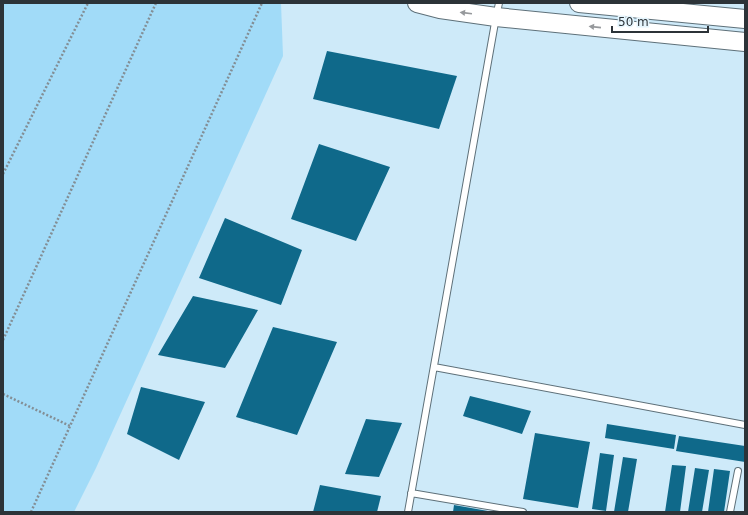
<svg xmlns="http://www.w3.org/2000/svg" width="748" height="515" viewBox="0 0 748 515" font-family="'DejaVu Sans',sans-serif">
  <style>
    .built { fill: #ceeaf9 }
    .green { fill: #a1dbf8 }
    .building { fill: #0f698a }
    .lines { fill: none; stroke-linecap: round; stroke-linejoin: round }
    .lane-casing { stroke: #5e7079; stroke-width: 8 }
    .primary-casing { stroke: #5e7079; stroke-width: 20 }
    .path { stroke: #838e95; stroke-width: 2.5; stroke-dasharray: 2 2; stroke-linecap: butt }
    .lane { stroke: #fff; stroke-width: 6 }
    .primary { stroke: #fff; stroke-width: 18 }
    .oneway { fill: #96999c }
  </style>
  <rect width="100%" height="100%" fill="#e5f5fd"/>
  <path class="built" d="M 3,3 L 745,3 L 745,512 L 3,512 Z"/>
  <path class="green" d="M 3,3 L 281,3 L 283,56 L 96,468 L 74,512 L 3,512 Z"/>
  <path class="building" d="M 327,51 L 457,76 L 439,129 L 313,99 Z
    M 319,144 L 390,167 L 356,241 L 291,219 Z
    M 225,218 L 302,250 L 281,305 L 199,278 Z
    M 193,296 L 258,310 L 225,368 L 158,355 Z
    M 273,327 L 337,342 L 297,435 L 236,417 Z
    M 141,387 L 205,402 L 179,460 L 127,434 Z
    M 470,396 L 531,411 L 522,434 L 463,416 Z
    M 366,419 L 402,423 L 379,477 L 345,474 Z
    M 607,424 L 676,435 L 674,449 L 605,438 Z
    M 535,433 L 590,442 L 578,508 L 523,499 Z
    M 679,436 L 745,446 L 745,462 L 676,451 Z
    M 600,453 L 614,455 L 606,511 L 592,509 Z
    M 623,457 L 637,459 L 628,512 L 614,512 Z
    M 672,465 L 686,466 L 680,512 L 665,512 Z
    M 695,468 L 709,470 L 702,512 L 688,512 Z
    M 714,469 L 730,471 L 724,512 L 708,512 Z
    M 320,485 L 381,496 L 377,512 L 313,512 Z
    M 454,505 L 488,511 L 488,512 L 453,512 Z"/>
  <g class="lines">
    <defs>
      <path id="lane" d="M 434,367 L 745,425
        M 411,493 L 523,512
        M 408,512 L 496,17 L 499,3
        M 730,512 L 738,471"/>
      <path id="primary" d="M 417,3 L 440,9 L 496,17 L 745,42
        M 579,3 L 745,19"/>
    </defs>
    <use href="#lane" class="lane-casing"/>
    <use href="#primary" class="primary-casing"/>
    <path class="path" d="M 3,174 L 88,3
      M 3,340 L 156,3
      M 3,394 L 70,426
      M 31,512 L 262,3"/>
    <use href="#lane" class="lane"/>
    <use href="#primary" class="primary"/>
  </g>
  <defs><path id="oneway-solid" d="M-6-.8H1V-3.2L6.5 0L1 3.2V.8H-6Z"/></defs>
  <g class="oneway">
    <use href="#oneway-solid" transform="translate(466 13) rotate(-173)"/>
    <use href="#oneway-solid" transform="translate(595 27) rotate(-174)"/>
  </g>
  <rect width="748" height="515" fill="none" stroke="#2c3338" stroke-width="8"/>
  <path d="M612 26v6h96v-6" fill="none" stroke="#2c3338" stroke-width="2"/>
  <text x="618" y="26" font-size="12" fill="#2c3338" stroke="#e5f5fd" stroke-width="3" paint-order="stroke">50 m</text>
</svg>
